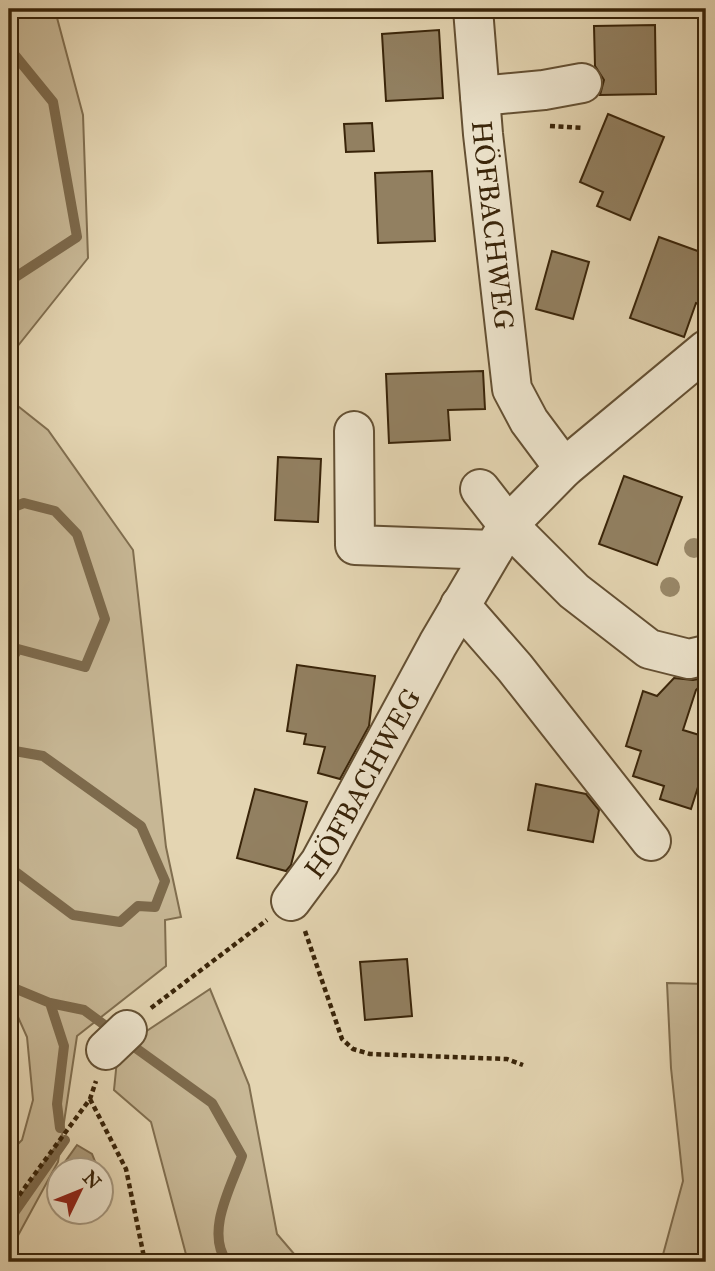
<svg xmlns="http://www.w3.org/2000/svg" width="715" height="1271" viewBox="0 0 715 1271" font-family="'IM FELL Great Primer',serif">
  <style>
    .green { fill: #c7b795; stroke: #806e4f; stroke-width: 2 }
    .water { fill: #aa9979; stroke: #7d6a4c; stroke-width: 2 }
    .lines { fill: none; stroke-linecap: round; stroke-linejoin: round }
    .stream { stroke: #7d6a4c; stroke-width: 10 }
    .building { fill: #928061; stroke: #392409; stroke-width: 2 }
    .minor-casing { stroke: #645033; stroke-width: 42 }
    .path { stroke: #392409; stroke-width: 4.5; stroke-dasharray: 5 3.5; stroke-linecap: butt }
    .minor { stroke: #ede4cd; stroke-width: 38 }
    .tree { fill: #998868 }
    .labels { text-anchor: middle; stroke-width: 5; stroke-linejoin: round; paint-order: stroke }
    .street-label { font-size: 28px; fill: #392409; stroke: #ede4cd }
  </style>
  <rect width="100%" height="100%" fill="#e4d5b2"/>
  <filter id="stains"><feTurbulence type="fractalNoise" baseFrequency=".00286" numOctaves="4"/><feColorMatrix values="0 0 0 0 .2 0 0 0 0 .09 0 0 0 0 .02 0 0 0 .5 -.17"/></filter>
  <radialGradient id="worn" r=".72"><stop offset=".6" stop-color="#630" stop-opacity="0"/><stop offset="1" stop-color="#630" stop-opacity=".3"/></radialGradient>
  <path class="green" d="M 9,9 L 58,9 L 56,14 L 83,115 L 88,258 L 9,357 Z
    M 9,399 L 48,430 L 133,550 L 166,847 L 181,917 L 165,920 L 166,966 L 77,1036 L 58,1162 L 9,1252 L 9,1153 L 22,1140 L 33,1100 L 27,1037 L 9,997 Z
    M 667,983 L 706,984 L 706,1262 L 661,1262 L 683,1181 L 671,1068 Z
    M 210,989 L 249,1085 L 277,1234 L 301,1262 L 188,1262 L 151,1122 L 114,1090 L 118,1050 Z"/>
  <path class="water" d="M 77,1145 L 92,1154 L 98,1169 L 64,1169 L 65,1162 Z"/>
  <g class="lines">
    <path class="stream" d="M 9,48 L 53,102 L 77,237 L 14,278 L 9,275
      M 9,509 L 24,503 L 55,511 L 77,534 L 105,619 L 85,667 L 18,649 L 9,664
      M 9,750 L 43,756 L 141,826 L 165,881 L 155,907 L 138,906 L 120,922 L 73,915 L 17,873 L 9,871
      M 9,986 L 50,1003 L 84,1010 L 114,1032
      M 50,1003 L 64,1046 L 57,1104 L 60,1128
      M 126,1041 L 212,1103 L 242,1156 C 231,1187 205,1232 227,1262
      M 9,1220 L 65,1140"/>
  </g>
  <path class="building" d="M 655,25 L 656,94 L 600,95 L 604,80 L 595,66 L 594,26 Z
    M 439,30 L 443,98 L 386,101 L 382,34 Z
    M 608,114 L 664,137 L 630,220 L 597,206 L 603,192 L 580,182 Z
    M 372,123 L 374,151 L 346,152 L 344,124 Z
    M 432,171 L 435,241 L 378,243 L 375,173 Z
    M 659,237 L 706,254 L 706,307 L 696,303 L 684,337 L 630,318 Z
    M 552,251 L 589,262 L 573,319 L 536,309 Z
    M 483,371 L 485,409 L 448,410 L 450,440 L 389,443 L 386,374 Z
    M 278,457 L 321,459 L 318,522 L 275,520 Z
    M 624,476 L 682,497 L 657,565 L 599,544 Z
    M 297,665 L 375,676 L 369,726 L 340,779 L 318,773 L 325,747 L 304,744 L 306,734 L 287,731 Z
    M 674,678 L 693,680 L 704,678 L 706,680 L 696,690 L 683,730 L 706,737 L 706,762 L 691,809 L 660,799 L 664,786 L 633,776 L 641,751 L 626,746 L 643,691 L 657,696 Z
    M 536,784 L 586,794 L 599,810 L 593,842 L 528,830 Z
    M 255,789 L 307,802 L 291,865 L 286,871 L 237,858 Z
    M 407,959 L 412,1016 L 365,1020 L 360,962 Z"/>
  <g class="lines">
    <defs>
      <g id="minor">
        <path id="s1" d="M 473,9 L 483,134 L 512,389 L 529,421 L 564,468"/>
        <path d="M 480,96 L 544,90 L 582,83"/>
        <path d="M 354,431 L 355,545 L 493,550"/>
        <path d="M 480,489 L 508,525 L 574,591 L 649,649 L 689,659 L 706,655"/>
        <path d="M 460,605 L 515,668 L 651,841"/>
        <path id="s2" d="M 291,901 L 320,862 L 438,644 L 508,525 L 564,468 L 706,350"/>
        <path d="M 106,1050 L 127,1030"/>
      </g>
    </defs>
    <use href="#minor" class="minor-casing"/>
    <path class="path" d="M 550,126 L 583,128
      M 305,931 L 342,1039 L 353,1049 L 370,1054 L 507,1059 L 523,1065
      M 151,1008 L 267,920
      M 90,1099 L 126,1169 L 145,1262
      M 9,1209 L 90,1099 L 96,1081"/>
    <use href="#minor" class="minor"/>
  </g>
  <g class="tree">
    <circle cx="694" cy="548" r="10"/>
    <circle cx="670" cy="587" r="10"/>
  </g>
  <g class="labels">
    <g class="street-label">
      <text dy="10" stroke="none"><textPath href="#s1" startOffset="217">HÖFBACHWEG</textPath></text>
      <text dy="10" stroke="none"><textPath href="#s2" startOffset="138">HÖFBACHWEG</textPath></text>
    </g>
  </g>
  <rect width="715" height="1271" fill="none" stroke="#e4d5b2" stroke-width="35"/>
  <rect x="10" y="10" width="694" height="1250" fill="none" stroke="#392409" stroke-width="3.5"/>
  <rect x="18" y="18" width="680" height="1236" fill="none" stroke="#392409" stroke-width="2"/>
  <g transform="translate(80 1191) rotate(47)"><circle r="33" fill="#ede4cd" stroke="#a5977f" stroke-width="2"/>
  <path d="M0-5L12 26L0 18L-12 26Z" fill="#8f2418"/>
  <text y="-10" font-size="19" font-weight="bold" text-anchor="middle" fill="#392409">N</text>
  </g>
  <rect width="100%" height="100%" filter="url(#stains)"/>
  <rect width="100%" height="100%" fill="url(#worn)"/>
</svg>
